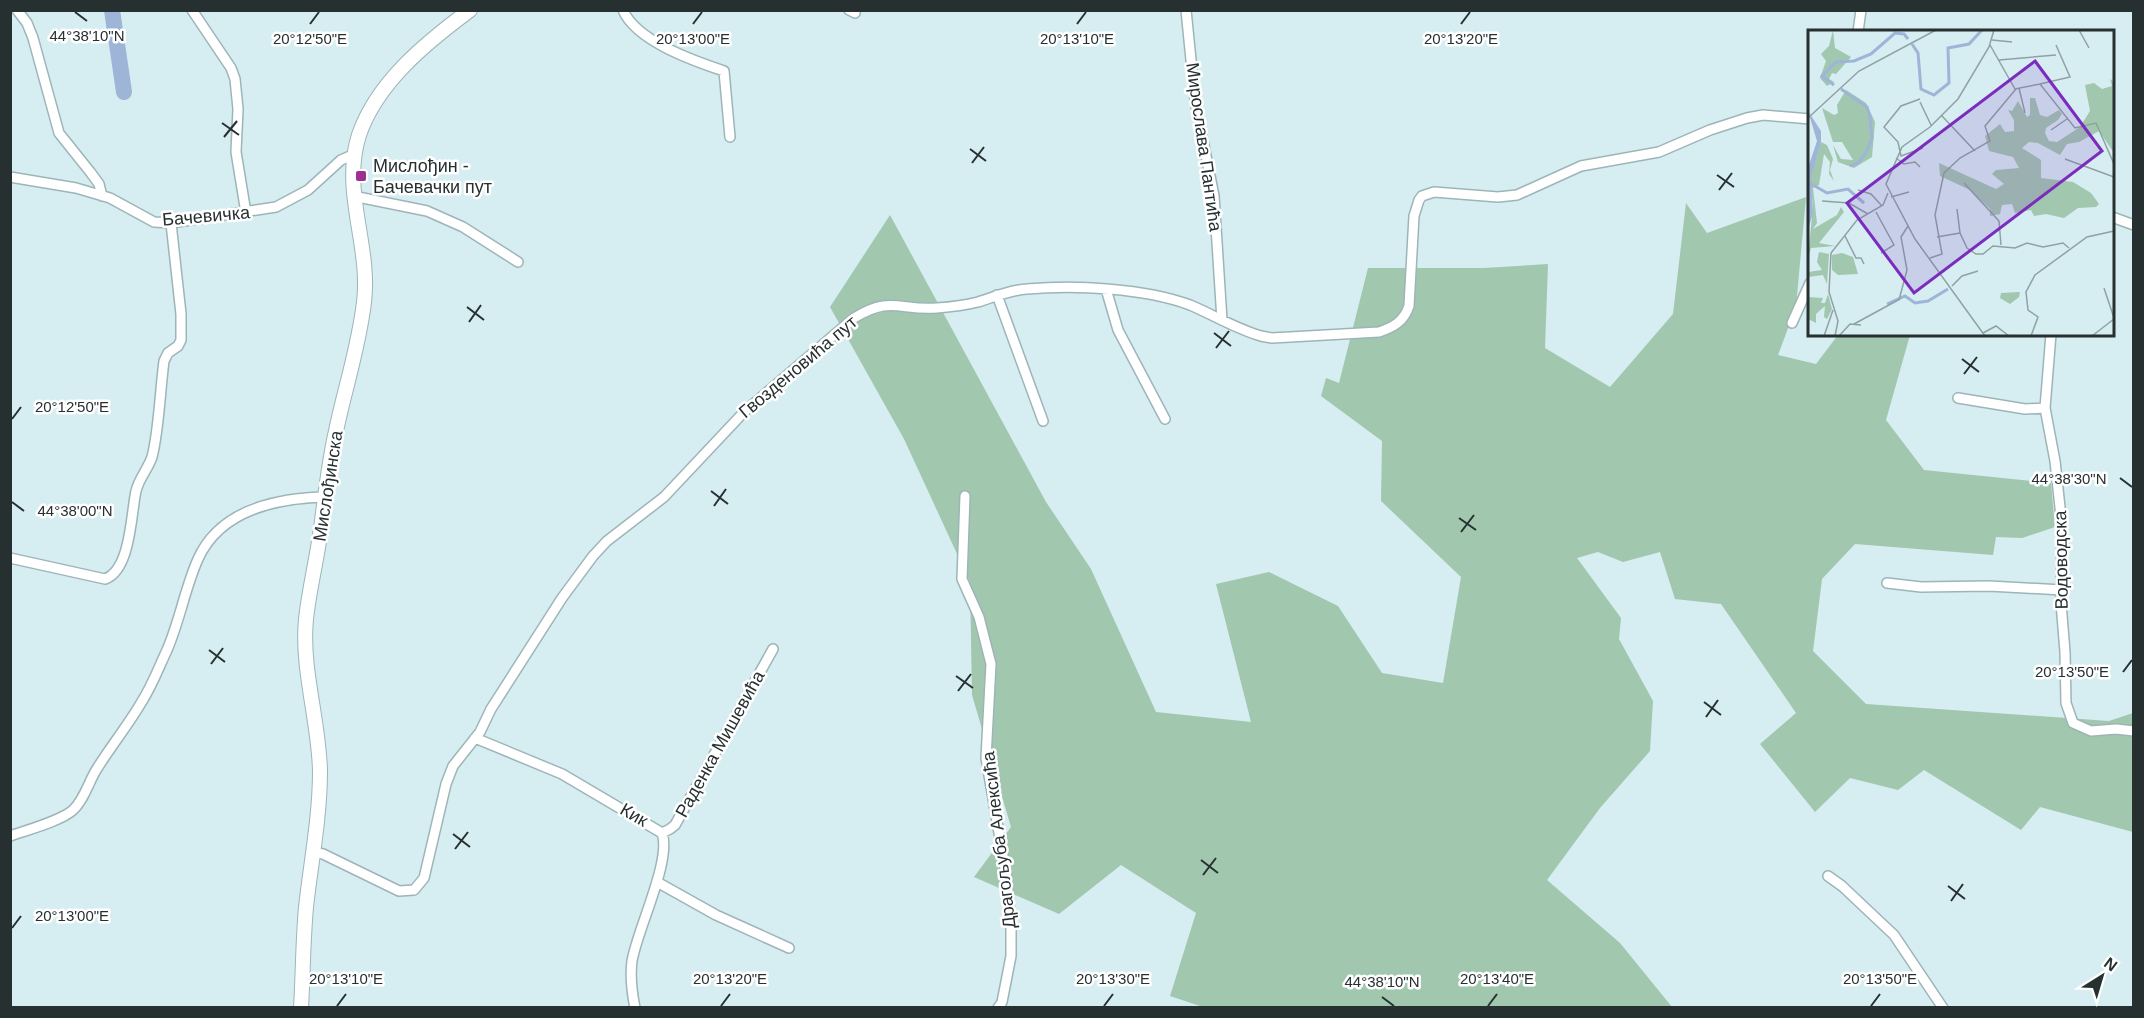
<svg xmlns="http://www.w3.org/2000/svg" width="2144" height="1018" viewBox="0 0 2144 1018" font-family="Arial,sans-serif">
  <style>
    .green { fill: #a1c7af }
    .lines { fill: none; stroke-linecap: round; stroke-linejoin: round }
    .river { stroke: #9eb5d8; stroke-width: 16 }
    .minor-casing { stroke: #9eb5b8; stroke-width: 12 }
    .secondary-casing { stroke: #9eb5b8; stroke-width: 16 }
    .minor { stroke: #fff; stroke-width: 9 }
    .secondary { stroke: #fff; stroke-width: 14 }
    .ticks { fill: none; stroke: #273031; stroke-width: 2 }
    .poi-dot { fill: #9d3091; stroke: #fff; stroke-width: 2 }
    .labels { text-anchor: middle; stroke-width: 5; stroke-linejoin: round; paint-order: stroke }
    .street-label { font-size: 18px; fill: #273031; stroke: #fff }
    .poi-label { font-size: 18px; fill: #273031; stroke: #fff; text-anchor: start }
    .inset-river { fill: none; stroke: #9eb5d8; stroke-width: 3 }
    .inset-road { fill: none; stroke: #90a1a4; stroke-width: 1.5 }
    .view { fill: #7b2cbf; fill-opacity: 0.15; stroke: #7b2cbf; stroke-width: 3 }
    .inset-edge { fill: none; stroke: #273031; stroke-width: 3 }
    .ticks-label { font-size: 15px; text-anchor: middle; fill: #273031; stroke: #fff; stroke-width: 5; stroke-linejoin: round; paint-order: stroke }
  </style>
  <rect width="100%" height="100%" fill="#d6edf1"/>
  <path class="green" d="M 1806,197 L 1796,307 L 1778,355 L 1816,364 L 1838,335 L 1910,335 L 1886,420 L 1924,470 L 2051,483 L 2055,527 L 2022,538 L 1996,537 L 1993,555 L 1855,544 L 1822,579 L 1813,651 L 1866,704 L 2109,721 L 2133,713 L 2133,832 L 2040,807 L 2021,830 L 1924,770 L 1898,790 L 1850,778 L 1815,812 L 1760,744 L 1796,713 L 1721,604 L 1675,599 L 1660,552 L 1623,562 L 1598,552 L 1577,558 L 1621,618 L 1619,639 L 1653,701 L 1650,751 L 1600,808 L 1547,880 L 1620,943 L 1672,1007 L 1206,1008 L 1170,996 L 1196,913 L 1121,865 L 1059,914 L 974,877 L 1011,827 L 972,695 L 970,582 L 904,439 L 830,307 L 890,215 L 1046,502 L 1091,569 L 1156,712 L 1251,722 L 1216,584 L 1269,572 L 1338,606 L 1382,673 L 1443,683 L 1461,577 L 1381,501 L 1382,441 L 1321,396 L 1326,378 L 1339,383 L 1368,268 L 1484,268 L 1548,264 L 1545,348 L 1610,387 L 1673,314 L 1686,203 L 1707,233 Z"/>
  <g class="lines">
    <path class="river" d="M 112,10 L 124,92"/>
    <defs>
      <path id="minor" d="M 17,10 L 27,23 L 33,38 L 59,133 L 91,173 L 99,184 L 102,196
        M 192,10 L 231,68 L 235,79 L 238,109 L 236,152 L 246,213
        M 623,10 C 636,41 694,61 724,71 L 730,137
        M 849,10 L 855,13
        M 1186,10 L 1195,100 L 1214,196 L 1222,320
        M 1858,32 L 1861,10
        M 10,177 L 76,188 L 110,198 L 154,222 L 171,223 L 276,207 L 308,190 L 341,160 L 355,154
        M 353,196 L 427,211 L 463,227 L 518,262
        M 2112,217 L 2134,225
        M 1106,289 L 1118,330 L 1165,419
        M 997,295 L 1043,421
        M 1792,323 L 1810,283
        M 2051,334 L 2045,408 L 2055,461 L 2062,526 L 2061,603 L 2065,652 L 2066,703 L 2073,723 L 2091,731 L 2116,729 L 2134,731
        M 1958,398 L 2025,409 L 2045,408
        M 965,496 L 962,579 L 979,617 L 991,664 L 986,758 L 1007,879 L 1011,927 L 1011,956 L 1002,1002 L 998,1008
        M 10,558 L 105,579 C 131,570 131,513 136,491 C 139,478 148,469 152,457 C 159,430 160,391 164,361 L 168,353 L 178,346 L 181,340 L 181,314 L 171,223
        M 1887,583 L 1921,587 L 1989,586 L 2062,590
        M 475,738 L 562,774 L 662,833 C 672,860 637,930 632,961 C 630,976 632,993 635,1008
        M 662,833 L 670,829 L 675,825 L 773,649
        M 10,836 C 27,830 61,821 73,810 C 85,799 89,780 98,767 C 112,745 128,725 141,703 C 152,686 159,667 167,650 C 180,620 185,588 198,559 C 220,510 277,498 326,497
        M 313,852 L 323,854 L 399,891 L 414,890 L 424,878 L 446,784 L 453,766 L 480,732 L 491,709 L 562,598 L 593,556 L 607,541 L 664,497 L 744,412 L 854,318 C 891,295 900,311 937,308 C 951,307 966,305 978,302 C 994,297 1010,290 1027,289 C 1076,285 1144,288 1190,305 C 1214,315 1236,329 1261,336 L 1272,338 L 1379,332 C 1394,327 1404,321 1409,306 L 1414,216 L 1419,200 L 1422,196 L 1434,192 L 1498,197 L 1517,195 L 1581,166 L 1659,152 L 1710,130 L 1747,118 L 1763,115 L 1810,119
        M 1828,876 L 1842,886 L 1894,935 L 1943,1008
        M 657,882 L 716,915 L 789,948"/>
      <path id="secondary" d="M 301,1008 C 303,974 303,940 306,907 C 311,862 320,817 320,771 C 319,721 301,668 306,619 C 309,591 316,563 320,535 C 325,501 328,465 336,431 C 345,388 359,346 364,302 C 371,246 341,191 359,135 C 377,82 427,42 470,10"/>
    </defs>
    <use href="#minor" class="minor-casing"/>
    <use href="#secondary" class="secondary-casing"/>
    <use href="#minor" class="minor"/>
    <use href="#secondary" class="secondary"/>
  </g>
  <path class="ticks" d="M 75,12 L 87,21M 310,24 L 319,12M 693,24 L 702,12M 1077,24 L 1086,12M 1461,24 L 1470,12M 222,123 L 239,135M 224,137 L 237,121M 970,149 L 986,161M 972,163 L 984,147M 1717,175 L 1734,187M 1719,190 L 1732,173M 467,307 L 484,320M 469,322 L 481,305M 1214,333 L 1231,346M 1216,348 L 1229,331M 1962,359 L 1979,372M 1964,374 L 1977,357M 12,419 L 21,407M 2120,478 L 2132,487M 711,491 L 728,504M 12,502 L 24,511M 714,506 L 726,489M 1459,518 L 1476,530M 1461,532 L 1474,515M 209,650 L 225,662M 211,664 L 223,648M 2123,672 L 2132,660M 956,676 L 973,688M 958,691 L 971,674M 1704,702 L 1721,715M 1706,717 L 1718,700M 453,834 L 470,847M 455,849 L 468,832M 1201,860 L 1218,873M 1203,875 L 1216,858M 1948,886 L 1965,899M 1951,901 L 1963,884M 12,928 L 21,916M 1382,997 L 1394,1006M 337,1006 L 346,994M 721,1006 L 730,994M 1104,1006 L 1113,994M 1488,1006 L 1497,994M 1871,1006 L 1880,994"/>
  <rect class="poi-dot" x="355" y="170" width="12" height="12" rx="3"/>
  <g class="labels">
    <g class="street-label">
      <text transform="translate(1204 147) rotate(82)" y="6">Мирослава Пантића</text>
      <text transform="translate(206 216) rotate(-5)" y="6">Бачевичка</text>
      <text transform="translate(798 367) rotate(-40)" y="6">Гвозденовића пут</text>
      <text transform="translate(328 486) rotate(-81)" y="6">Мислођинска</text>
      <text transform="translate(2061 560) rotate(-91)" y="6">Водоводска</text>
      <text transform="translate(720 744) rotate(-61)" y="6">Раденка Мишевића</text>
      <text transform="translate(634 815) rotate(30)" y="6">Кик</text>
      <text transform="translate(999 840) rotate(-97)" y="6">Драгољуба Алексића</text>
    </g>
    <g class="poi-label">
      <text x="373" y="172">Мислођин -<tspan x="373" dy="21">Бачевачки пут</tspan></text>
    </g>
  </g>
  <g transform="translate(1808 30)">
    <rect width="306" height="306" fill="#d6edf1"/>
    <path d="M 25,0 L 27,18 L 43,27 L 28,44 L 24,43 L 21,49 L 26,52 L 19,56 L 12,48 L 18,31 L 13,24 L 21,16 ZM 302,49 L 306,52 L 306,123 L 291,101 L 271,112 L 259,114 L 252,125 L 230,113 L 221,112 L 214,118 L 233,130 L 233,148 L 265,152 L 283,163 L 291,174 L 288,177 L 270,178 L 256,188 L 238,184 L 226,186 L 223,180 L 207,183 L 204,174 L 194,175 L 192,184 L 182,186 L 182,179 L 162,160 L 132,146 L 131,133 L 188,159 L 196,154 L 184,144 L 188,140 L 211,138 L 205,127 L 181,121 L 177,106 L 192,94 L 197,102 L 206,101 L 206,90 L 200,80 L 204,81 L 210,71 L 219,87 L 222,85 L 222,68 L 227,68 L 232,85 L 239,87 L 251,80 L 254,84 L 250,90 L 238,98 L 237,103 L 241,111 L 249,112 L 272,97 L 282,81 L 277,55 L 286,53 L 294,59 L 304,56 ZM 38,60 L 58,73 L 67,92 L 64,127 L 46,138 L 30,132 L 25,115 L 33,129 L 45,130 L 34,112 L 25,112 L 14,78 L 26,85 L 30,83 L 29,75 ZM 13,112 L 19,115 L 25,129 L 22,140 L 26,151 L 21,144 L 22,132 L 16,124 L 11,155 L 5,158 L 9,193 L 5,199 L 29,185 L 33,177 L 36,182 L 11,213 L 27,216 L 3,218 L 0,228 L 5,175 L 2,147 ZM 11,222 L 21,224 L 19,254 L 15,245 L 0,247 L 0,242 L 14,240 L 9,232 ZM 34,223 L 45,227 L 50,244 L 30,245 L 24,240 L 24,225 ZM 212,262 L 211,267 L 202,274 L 192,268 L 193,263 ZM 20,264 L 24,279 L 19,289 L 16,287 L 17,276 L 8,284 L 8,293 L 0,289 L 0,267 L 15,268 L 13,273 L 17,273 Z" fill="#a1c7af"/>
    <path d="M 0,81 L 13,101 L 13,112 L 3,147 L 5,183 L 0,200 L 0,138 L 9,111 Z" fill="#9eb5d8"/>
    <path class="inset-river" d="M 104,14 L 110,23 L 113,59 L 126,65 L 141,53 L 140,18 L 161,14 L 174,0M 26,55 L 14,46 L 28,32 L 46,31 L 63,24 L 87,3 L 96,4 L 100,9M 33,59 L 59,77 L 62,87 L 64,108 L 59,121 L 51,132 L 42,136M 0,152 L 19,163 L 40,159 L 56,173M 79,274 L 97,266 L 107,273 L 120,271 L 140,259"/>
    <path class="inset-road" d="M 271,0 L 281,18M 184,10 L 204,12M 182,15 L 207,59 L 232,54 L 267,98 L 288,93 L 306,134M 191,30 L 248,25M 232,54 L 262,47 L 248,15M 211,58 L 217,83M 112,69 L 93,76 L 76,97 L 90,112 L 93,126 L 115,118M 112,72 L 123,95M 134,86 L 167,121M 0,88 L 51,41 L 128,0M 243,100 L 259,89M 88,128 L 96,134 L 107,132 L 112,137M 257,129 L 306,147M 156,153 L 191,191 L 193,215M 50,160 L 63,164 L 74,176M 83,167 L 101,162M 14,171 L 41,173 L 60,184M 149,179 L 152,203 L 159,218 L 168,224 L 175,224 L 185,216 L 207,218 L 219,213 L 235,217 L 255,213 L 261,218M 68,182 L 86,215 L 73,223M 37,206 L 48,228 L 53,228 L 56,234M 129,207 L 152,203M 122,228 L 134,224 L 127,185 L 136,143 L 152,128 L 182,111 L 177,96 L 208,59M 144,256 L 154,246 L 170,241M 296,258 L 306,288M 91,270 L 99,240 L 93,207 L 100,196M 46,294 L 92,269M 175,303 L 188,296 L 201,306M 16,306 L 25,280M 27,306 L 30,291 L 21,262 L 23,223 L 49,190 L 75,175 L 80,163M 31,306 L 42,294 L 53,295M 177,306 L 107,209 L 78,154 L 94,117 L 122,97 L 150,69 L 181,17 L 186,0M 223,306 L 230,287 L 220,280 L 218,262 L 227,245 L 279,207 L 306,201M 284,306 L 306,289"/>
    <path class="view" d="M 227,31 L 294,121 L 106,263 L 39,173 Z"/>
    <rect width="306" height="306" class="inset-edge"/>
  </g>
  <g class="ticks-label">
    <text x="87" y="41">44°38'10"N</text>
    <text x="310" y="44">20°12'50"E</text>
    <text x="693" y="44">20°13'00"E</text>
    <text x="1077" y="44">20°13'10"E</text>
    <text x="1461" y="44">20°13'20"E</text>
    <text x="72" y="412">20°12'50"E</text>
    <text x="2069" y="484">44°38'30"N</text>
    <text x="75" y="516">44°38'00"N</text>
    <text x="2072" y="677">20°13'50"E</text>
    <text x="72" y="921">20°13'00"E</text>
    <text x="346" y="984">20°13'10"E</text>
    <text x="730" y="984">20°13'20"E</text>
    <text x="1113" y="984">20°13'30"E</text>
    <text x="1497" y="984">20°13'40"E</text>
    <text x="1880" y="984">20°13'50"E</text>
    <text x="1382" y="987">44°38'10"N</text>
  </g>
  <rect width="2144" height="1018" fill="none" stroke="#273031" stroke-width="24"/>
  <g transform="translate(2102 976) rotate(37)" stroke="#ffffff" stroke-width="4.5" paint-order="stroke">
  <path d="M0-4.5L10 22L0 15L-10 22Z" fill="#273031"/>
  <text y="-9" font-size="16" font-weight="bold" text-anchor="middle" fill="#273031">N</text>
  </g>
</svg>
